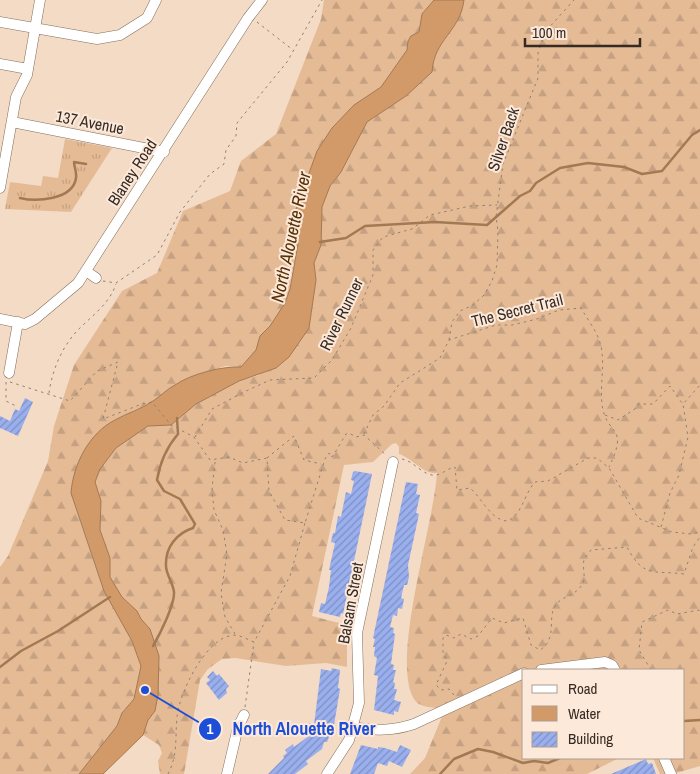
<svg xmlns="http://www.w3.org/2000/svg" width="700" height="774" viewBox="0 0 700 774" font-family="'Archivo Narrow',sans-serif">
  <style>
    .grass { fill: url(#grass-tufts) }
    .forest { fill: url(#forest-firs) }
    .water { fill: #d29a68; stroke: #a37954 }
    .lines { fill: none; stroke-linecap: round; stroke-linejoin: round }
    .stream { stroke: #a37954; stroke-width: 2.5 }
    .building { fill: url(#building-hatch) }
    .minor-casing { stroke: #846f5c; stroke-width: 11 }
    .path { stroke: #918072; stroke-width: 1; stroke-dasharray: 2.5 4; stroke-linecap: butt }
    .minor { stroke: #fff; stroke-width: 10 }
    .labels { text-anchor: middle; stroke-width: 4; stroke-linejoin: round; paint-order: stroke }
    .street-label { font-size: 16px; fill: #352b24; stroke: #fde9d9 }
    .water-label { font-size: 18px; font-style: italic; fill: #563107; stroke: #fde9d9 }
    .leader { fill: none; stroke: #1d4ed8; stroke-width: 2 }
    .callout-dot { fill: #1d4ed8; stroke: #fde9d9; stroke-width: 2 }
    .mark-label { font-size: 15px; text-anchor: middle; font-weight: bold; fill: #fff }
    .callout-label { font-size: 18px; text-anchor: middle; font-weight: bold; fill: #1d4ed8; stroke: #fde9d9; stroke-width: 4; stroke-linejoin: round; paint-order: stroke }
  </style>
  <defs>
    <pattern id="grass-tufts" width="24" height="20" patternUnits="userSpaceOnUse" patternTransform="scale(1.25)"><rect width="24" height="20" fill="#e5bb96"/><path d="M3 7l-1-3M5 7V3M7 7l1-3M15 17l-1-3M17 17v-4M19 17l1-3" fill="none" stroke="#c5a181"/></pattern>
    <pattern id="forest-firs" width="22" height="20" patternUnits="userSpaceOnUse" patternTransform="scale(1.25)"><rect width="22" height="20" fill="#e5bb96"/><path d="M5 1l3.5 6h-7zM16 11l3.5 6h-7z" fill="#c5a181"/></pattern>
    <pattern id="building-hatch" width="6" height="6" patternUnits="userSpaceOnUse" patternTransform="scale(1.25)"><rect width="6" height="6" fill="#9aafee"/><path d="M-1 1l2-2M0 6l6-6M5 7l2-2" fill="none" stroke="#7e8fc1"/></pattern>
  </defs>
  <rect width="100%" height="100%" fill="#f3dbc6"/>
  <path class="grass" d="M 65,139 L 112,148 L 71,212 L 5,209 L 10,182 L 41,186 L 43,176 L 58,178 Z"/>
  <path class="forest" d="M 324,0 L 434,0 L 422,14 L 419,32 L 411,36 L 408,41 L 407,50 L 381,87 L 354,105 L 317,151 L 308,176 L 293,232 L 298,244 L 291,275 L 290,289 L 285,303 L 270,326 L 260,336 L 256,350 L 241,367 L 225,366 L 176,384 L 152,402 L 113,421 L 80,521 L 104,591 L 132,641 L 141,666 L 134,699 L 122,713 L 117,726 L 79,774 L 0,774 L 0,567 L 8,556 L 48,461 L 54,426 L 74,365 L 122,291 L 157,273 L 183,211 L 230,191 L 241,161 L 276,134 L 321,19 Z
    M 464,0 L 700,0 L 700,766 L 673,774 L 660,774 L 653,758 L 684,758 L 684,670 L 524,670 L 524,758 L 619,758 L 587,774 L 410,774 L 425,758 L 445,709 C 435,707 420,709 414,699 C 390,660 434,524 437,473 C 424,475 412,458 399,454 L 399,447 L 396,443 L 392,444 L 373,462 L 344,465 L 312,616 L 347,625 L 347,667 L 326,663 L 286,666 L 235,658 L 222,659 L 208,669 L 200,680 L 184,774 L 160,774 L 158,761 L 162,753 L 159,745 L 143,735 L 148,719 L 155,711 L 158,695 L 150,629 L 141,619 L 137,611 L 122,597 L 110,577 L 110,558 L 100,530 L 101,501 L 95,482 L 100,469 L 116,448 L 128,438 L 148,426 L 171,425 L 196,404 L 239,381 L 259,375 L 298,342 L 309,328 L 316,280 L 314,263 L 321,245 L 322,207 L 330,186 L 341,172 L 367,122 L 406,96 L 431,72 C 434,39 460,32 464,0 Z"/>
  <path class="water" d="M 434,0 L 464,0 C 460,32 434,39 432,72 L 406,96 L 367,122 L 341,172 L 330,186 L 322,207 L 321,245 L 314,263 L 316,280 L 309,328 L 289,357 L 276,368 L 239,381 L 196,404 L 171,425 L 148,426 L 116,448 L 100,469 L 95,482 L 101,501 L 100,530 L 110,558 L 110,577 L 122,597 L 137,611 L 141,619 L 150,629 L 159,656 L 158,695 L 155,711 L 148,720 L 143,735 L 103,774 L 79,774 L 117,726 L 122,713 L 134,699 L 141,666 L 132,641 L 104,591 L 71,493 C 73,465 89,433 115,420 C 127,413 142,409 153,401 C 161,396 167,389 175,385 C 191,374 222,366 241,367 L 256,350 L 260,336 L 270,326 L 285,303 L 290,289 L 298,244 L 293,232 L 295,212 L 317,151 L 332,128 L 354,105 L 381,87 L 407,50 L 408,41 L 411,36 L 419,32 L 422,14 Z"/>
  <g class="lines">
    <path class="stream" d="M 20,198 C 36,202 73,200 76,178 C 77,172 74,167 74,162 L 86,164
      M 320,242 L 346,238 L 365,226 L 435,222 L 487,225 L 520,196 L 530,191 L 536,183 L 560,168 L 588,163 L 624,167 L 642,174 L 662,171 L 692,135 L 700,130
      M 153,646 C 160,634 175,604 174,592 C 173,583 166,574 166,566 C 165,547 177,533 193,528 L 195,524 L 180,499 L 164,491 L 157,480 C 160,462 166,448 178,434 L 177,418
      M 0,667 L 21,651 L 58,631 L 110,597
      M 684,721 L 700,720
      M 440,774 L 454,759 L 478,749 L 493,752 L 523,763 L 534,761 L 548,763 L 560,758"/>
  </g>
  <path class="building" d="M 25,398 L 33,402 L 18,436 L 0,428 L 0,416 L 10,421 L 15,409 L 19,411 Z
    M 355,471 L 372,474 L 343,614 L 341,613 L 340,617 L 319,612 L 321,603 L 325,604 L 329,587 L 331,570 L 329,570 L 335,543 L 331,542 L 333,533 L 335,533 L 338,516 L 341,517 L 346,492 L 351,494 L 354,481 L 351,480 L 353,472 Z
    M 406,482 L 418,484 L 416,494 L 420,495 L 416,513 L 419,514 L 408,565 L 409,577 L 407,585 L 404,585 L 401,598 L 404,599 L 402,609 L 398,608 L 397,616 L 393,615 L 390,627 L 394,628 L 393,633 L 395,634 L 391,664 L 394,665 L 393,670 L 396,670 L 393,682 L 395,683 L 394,689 L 397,689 L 394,700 L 401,702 L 398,712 L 394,711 L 394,715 L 374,710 L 378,676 L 374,675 L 377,658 L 374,656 L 375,647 L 373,647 L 375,639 L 373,638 Z
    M 332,668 L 340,670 L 338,688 L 340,689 L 334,725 L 327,742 L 324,742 L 322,749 L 306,761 L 308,764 L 295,774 L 268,774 L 284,758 L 283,756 L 287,753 L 285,750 L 293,744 L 294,747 L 310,735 L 307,729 L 309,723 L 314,725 L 321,669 L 331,671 Z
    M 213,671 L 217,676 L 219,674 L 229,686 L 226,689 L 227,693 L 219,700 L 206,683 L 210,680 L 207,677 Z
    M 361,745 L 378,749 L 378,747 L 385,748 L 397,752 L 400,745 L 411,750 L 402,767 L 389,761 L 387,766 L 378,763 L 374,774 L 350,774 Z
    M 646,759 L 648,764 L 652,763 L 656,774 L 611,774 Z"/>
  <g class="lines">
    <defs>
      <path id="minor" d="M 0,22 L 97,39 L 120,35 L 147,18 L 156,0
        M 0,64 L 28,69
        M 12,122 L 164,152
        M 0,188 L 16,97 L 27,75 L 40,0
        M 86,271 L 96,278
        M 0,319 L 25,324 L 35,319 L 78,283 L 248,18 L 262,0
        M 9,373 L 18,322
        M 541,670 L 605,662 L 612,665 L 615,670
        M 353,727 C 375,731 393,731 414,724 L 524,673
        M 664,758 L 671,774
        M 227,774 L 238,727 L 244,715
        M 327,774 L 349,740 L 359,703 L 357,633 L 393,462"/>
    </defs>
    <use href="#minor" class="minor-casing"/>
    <path class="path" d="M 257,22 L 293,50
      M 103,281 L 116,283 L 157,255 L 180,212 L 210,174 L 224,164 L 226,150 L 236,136 L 237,123 L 287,62 L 322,0
      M 449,340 L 452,322 L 460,311 L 473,305 L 484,295 L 492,281 L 497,265 L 498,231 L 496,217 L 503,164 L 538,78 L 538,53 L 545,32 L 574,0
      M 6,382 L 6,401 L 16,406
      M 10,382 L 70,401 L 97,371 L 118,362 L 103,419 L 142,404 L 152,402 L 171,425 L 194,437 L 210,460 L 229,457 L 243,463 L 267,458 L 269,491 L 285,520 L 305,523 L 325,459 L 329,453 L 330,457 L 333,456 L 346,434 L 349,433 L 356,437 L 364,435 L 386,455
      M 49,393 C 52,371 61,349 76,332 C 90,317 109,305 116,284
      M 605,415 L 618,420 L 635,409 L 638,404 L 653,404 L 670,386 L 682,403
      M 364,434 L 373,415 L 384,406 L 400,383 L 440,358 L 449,340 L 496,325 L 512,325 L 537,319 L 559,310 L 581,308 C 589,322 601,336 602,353 C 604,369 600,387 602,404 C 606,437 630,424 609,467
      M 195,437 L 212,409 L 244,392 L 270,380 L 314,378 L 332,360 L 351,328 L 373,275 L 373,250 L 383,237 L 412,229 L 430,215 L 470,206 L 497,205
      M 267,458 L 294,436 L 304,460 L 321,464
      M 402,459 C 414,461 424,477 436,475 C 443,474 448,468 455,467 L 457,490 L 470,488 C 482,498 491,521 508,521 C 523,513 524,494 535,482 L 548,481 L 588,458 L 597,458 L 609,468 L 638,518 L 672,532 L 691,534 L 700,532
      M 215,462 L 212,489 L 214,510 L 223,530 L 227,554 L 221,593 L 225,617 L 235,634
      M 661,527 L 670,493 L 679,475 L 688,437 L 683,404 L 700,385
      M 651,670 L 639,650 L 642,622 L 668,610 L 677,614 L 699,610 L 700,613
      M 454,695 L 449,689 L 441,690 L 436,685 L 447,661 L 443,652 L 443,638 L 446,635 L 454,638 L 461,634 L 471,639 L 478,636 L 492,618 L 504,623 L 523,618 L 531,645 L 540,650 C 557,639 548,621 554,608 C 560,595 575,598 583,583 C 586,577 582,567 584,560 C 585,557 589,553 591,550 L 627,547 C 644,579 654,570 684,574 L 693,547 L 700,537
      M 245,707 L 254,642
      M 168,774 C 178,755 175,738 177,717 C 179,694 204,642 229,636 C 238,633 246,639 254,642 L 290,576 L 305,523"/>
    <use href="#minor" class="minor"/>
  </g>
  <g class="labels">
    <g class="street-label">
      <text transform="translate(90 122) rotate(11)" y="6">137 Avenue</text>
      <text transform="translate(503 139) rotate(-71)" y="6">Silver Back</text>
      <text transform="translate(132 172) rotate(-57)" y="6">Blaney Road</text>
      <text transform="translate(517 310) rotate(-14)" y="6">The Secret Trail</text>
      <text transform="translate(341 314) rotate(-64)" y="6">River Runner</text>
      <text transform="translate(350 603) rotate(-80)" y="6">Balsam Street</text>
    </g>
    <g class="water-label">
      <text transform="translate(291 237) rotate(-78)" y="6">North Alouette River</text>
    </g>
  </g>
  <path class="leader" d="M145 690L210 729"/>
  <g class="callout-dot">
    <circle cx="145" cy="690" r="5"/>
    <circle cx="210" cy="729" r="12"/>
  </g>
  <g class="mark-label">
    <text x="210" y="734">1</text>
  </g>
  <g class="callout-label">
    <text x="304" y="735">North Alouette River</text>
  </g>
  <rect x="522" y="669" width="162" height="90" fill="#fde9d9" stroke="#ad9d91"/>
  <rect x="532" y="685" width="25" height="8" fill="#ffffff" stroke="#ad9d91"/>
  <text x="568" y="694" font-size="15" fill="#352b24">Road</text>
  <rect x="532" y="706" width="25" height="15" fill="#d29a68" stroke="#ad9d91"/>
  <text x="568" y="719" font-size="15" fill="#352b24">Water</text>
  <rect x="532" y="732" width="25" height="15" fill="url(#building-hatch)" stroke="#ad9d91"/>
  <text x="568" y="744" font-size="15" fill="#352b24">Building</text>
  <path d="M525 38v8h115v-8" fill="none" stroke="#352b24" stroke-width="2.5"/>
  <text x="532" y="38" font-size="15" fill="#352b24" stroke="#fde9d9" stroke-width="4" paint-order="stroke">100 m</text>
</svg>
